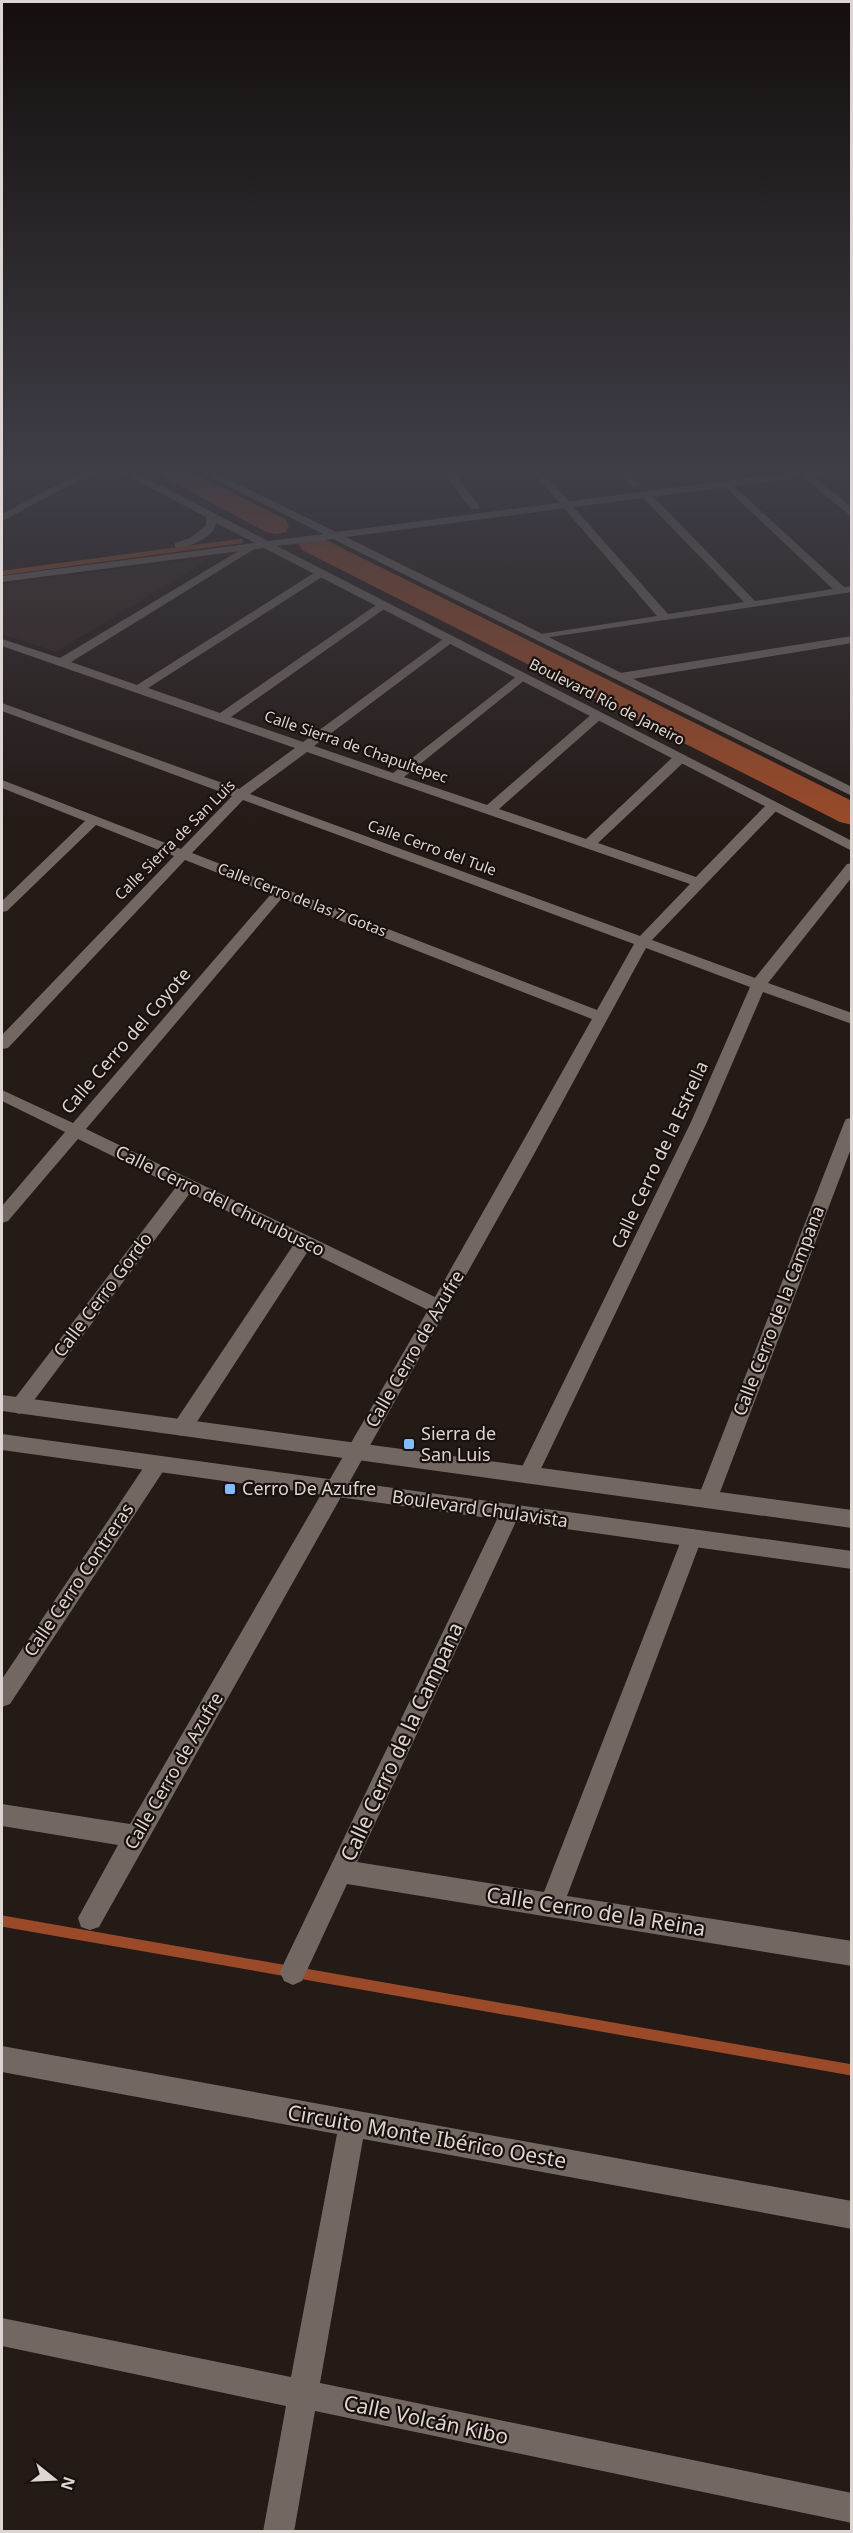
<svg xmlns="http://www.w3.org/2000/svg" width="853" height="2533" viewBox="0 0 853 2533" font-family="'Noto Sans',sans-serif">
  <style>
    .built { fill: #31221c }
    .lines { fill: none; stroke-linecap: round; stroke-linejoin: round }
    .stream-far1 { stroke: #9a4a28; stroke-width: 4.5 }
    .stream { stroke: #9a4a28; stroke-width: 11 }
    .river { fill: #9a4a28; fill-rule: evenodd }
    .street { fill: #736762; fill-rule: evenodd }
    .secondary { fill: #736762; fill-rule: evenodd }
    .poi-dot { fill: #84bcfb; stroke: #1a110e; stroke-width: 2 }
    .labels { text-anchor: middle; stroke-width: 4.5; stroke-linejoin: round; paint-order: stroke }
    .far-street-label { font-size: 15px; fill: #dcd5d3; stroke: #1a110e }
    .street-label { font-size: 18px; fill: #dcd5d3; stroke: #1a110e }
    .poi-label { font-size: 18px; fill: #dcd5d3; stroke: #1a110e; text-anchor: start }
    .near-street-label { font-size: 21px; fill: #dcd5d3; stroke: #1a110e }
  </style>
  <rect width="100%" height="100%" fill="#241a16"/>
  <path class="built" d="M 212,557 L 56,652 L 2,634 L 2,584 Z"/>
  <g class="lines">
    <path class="stream-far1" d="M 2,573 L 241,541"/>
    <path class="stream" d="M 2,1921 L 852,2070"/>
    <path class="river" d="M 157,471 L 190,471 L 286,520 L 289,526 L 286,532 L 276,534 L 266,532 L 161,476 Z
      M 312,536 L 322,538 L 852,801 L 852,825 L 840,822 L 302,550 L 298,544 L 302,538 Z"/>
    <path class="street" d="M 84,471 L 97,471 L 2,521 L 2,514 Z
      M 443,471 L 453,471 L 480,507 L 479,509 L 471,509 Z
      M 532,471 L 542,471 L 668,614 L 744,602 L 642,497 L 642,493 L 650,493 L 755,601 L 833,589 L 724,486 L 724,482 L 728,481 L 844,587 L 852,586 L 852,592 L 537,639 L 535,637 L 541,634 L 657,616 Z
      M 618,471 L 629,471 L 642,486 L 633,488 Z
      M 801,472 L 809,472 L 852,508 L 852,517 L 801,476 Z
      M 252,543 L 256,544 L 256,548 L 71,662 L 137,685 L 317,571 L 325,571 L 325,575 L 148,688 L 220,713 L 379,603 L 387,603 L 387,607 L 231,717 L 303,742 L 446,637 L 454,637 L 454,641 L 314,746 L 393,773 L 522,672 L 528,676 L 526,679 L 404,777 L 487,805 L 593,713 L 601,713 L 603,716 L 601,719 L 499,809 L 586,839 L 675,755 L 685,755 L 686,758 L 685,761 L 598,843 L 696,877 L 768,803 L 778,803 L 780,806 L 778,809 L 652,940 L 755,978 L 847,864 L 852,863 L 852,877 L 768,983 L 852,1013 L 852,1024 L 763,992 L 707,1122 L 538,1475 L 535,1481 L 528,1483 L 521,1481 L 518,1475 L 691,1122 L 750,987 L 646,948 L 533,1156 L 145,1845 L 99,1927 L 90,1930 L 81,1927 L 78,1918 L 118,1845 L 2,1826 L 2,1804 L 130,1824 L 428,1310 L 308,1251 L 189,1434 L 182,1436 L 175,1434 L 172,1428 L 175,1422 L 294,1244 L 190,1193 L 26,1411 L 19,1414 L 12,1411 L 9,1406 L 176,1187 L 78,1139 L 8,1221 L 2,1223 L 2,1206 L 65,1132 L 2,1101 L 2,1090 L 73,1123 L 271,894 L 185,860 L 8,1048 L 2,1049 L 2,1035 L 174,856 L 96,825 L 7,911 L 2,912 L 2,901 L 85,821 L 2,788 L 2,780 L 181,849 L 232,796 L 2,711 L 2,703 L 239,789 L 295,748 L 2,646 L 2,639 L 60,658 ZM 307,752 L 690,884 L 640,936 L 250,794 ZM 243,800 L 634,944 L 597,1010 L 192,853 ZM 282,898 L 592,1019 L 435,1297 L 86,1129 Z
      M 852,636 L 852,643 L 620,681 L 614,677 L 620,673 Z
      M 852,1118 L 852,1146 L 717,1500 L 714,1506 L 707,1508 L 700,1506 L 697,1500 L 844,1123 L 846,1119 Z
      M 157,1456 L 164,1458 L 167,1464 L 164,1470 L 10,1704 L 2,1707 L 2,1679 L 150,1458 Z
      M 510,1504 L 517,1507 L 520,1513 L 357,1862 L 544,1892 L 682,1538 L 685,1532 L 692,1529 L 699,1532 L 702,1538 L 567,1896 L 852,1941 L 852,1966 L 347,1884 L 302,1981 L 293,1985 L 284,1981 L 280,1972 L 284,1963 L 500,1513 L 503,1507 Z
      M 2,2046 L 852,2201 L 852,2229 L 363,2139 L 320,2383 L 852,2493 L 852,2523 L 315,2411 L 294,2532 L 263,2532 L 286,2406 L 2,2346 L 2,2318 L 291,2377 L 337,2134 L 2,2072 Z"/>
    <path class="secondary" d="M 119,471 L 132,471 L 268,541 L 323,534 L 199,471 L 212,471 L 336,532 L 801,471 L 830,471 L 825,474 L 346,537 L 852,787 L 852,796 L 333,539 L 277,546 L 852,841 L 852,851 L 264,548 L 2,582 L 2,576 L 255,543 L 216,523 C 215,537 188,549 175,547 L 175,543 L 190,538 L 206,526 L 206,517 Z
      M 2,1395 L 852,1510 L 852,1528 L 2,1411 Z
      M 2,1434 L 852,1551 L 852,1569 L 2,1450 Z"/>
  </g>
  <linearGradient id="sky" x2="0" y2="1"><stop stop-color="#140e0c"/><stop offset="0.57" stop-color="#3f3e47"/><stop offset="1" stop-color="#3f3e47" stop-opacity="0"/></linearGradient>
  <rect width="853" height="826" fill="url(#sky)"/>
  <g class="poi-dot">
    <rect x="403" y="1438" width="12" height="12" rx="3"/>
    <rect x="224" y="1483" width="12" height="12" rx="3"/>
  </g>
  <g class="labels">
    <g class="far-street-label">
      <text transform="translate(607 702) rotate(27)" y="5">Boulevard Río de Janeiro</text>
      <text transform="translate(356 747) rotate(19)" y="5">Calle Sierra de Chapultepec</text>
      <text transform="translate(175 840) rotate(-45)" y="5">Calle Sierra de San Luis</text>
      <text transform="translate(432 848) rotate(20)" y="5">Calle Cerro del Tule</text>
      <text transform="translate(302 900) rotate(21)" y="5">Calle Cerro de las 7 Gotas</text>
    </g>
    <g class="street-label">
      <text transform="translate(126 1041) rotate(-49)" y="6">Calle Cerro del Coyote</text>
      <text transform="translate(660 1155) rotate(-65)" y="6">Calle Cerro de la Estrella</text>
      <text transform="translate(220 1201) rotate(26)" y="6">Calle Cerro del Churubusco</text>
      <text transform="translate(103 1295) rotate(-53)" y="6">Calle Cerro Gordo</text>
      <text transform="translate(779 1311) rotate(-69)" y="6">Calle Cerro de la Campana</text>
      <text transform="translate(415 1349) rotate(-60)" y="6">Calle Cerro de Azufre</text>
      <text transform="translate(480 1509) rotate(8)" y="6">Boulevard Chulavista</text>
      <text transform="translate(79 1580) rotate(-56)" y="6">Calle Cerro Contreras</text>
      <text transform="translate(174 1771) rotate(-60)" y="6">Calle Cerro de Azufre</text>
    </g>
    <g class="poi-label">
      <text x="421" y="1440">Sierra de<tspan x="421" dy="21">San Luis</tspan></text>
      <text x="242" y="1495">Cerro De Azufre</text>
    </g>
    <g class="near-street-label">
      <text transform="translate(402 1742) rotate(-65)" y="7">Calle Cerro de la Campana</text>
      <text transform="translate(596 1912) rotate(9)" y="7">Calle Cerro de la Reina</text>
      <text transform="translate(427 2137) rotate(10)" y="7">Circuito Monte Ibérico Oeste</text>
      <text transform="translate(426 2420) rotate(12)" y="7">Calle Volcán Kibo</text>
    </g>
  </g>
  <rect width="853" height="2533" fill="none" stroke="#dcd5d3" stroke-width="6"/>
  <g transform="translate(54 2479) rotate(108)" stroke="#1a110e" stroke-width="4.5" paint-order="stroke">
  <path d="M0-4.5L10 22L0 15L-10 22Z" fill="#dcd5d3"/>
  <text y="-9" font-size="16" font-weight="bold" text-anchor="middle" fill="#dcd5d3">N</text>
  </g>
</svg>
